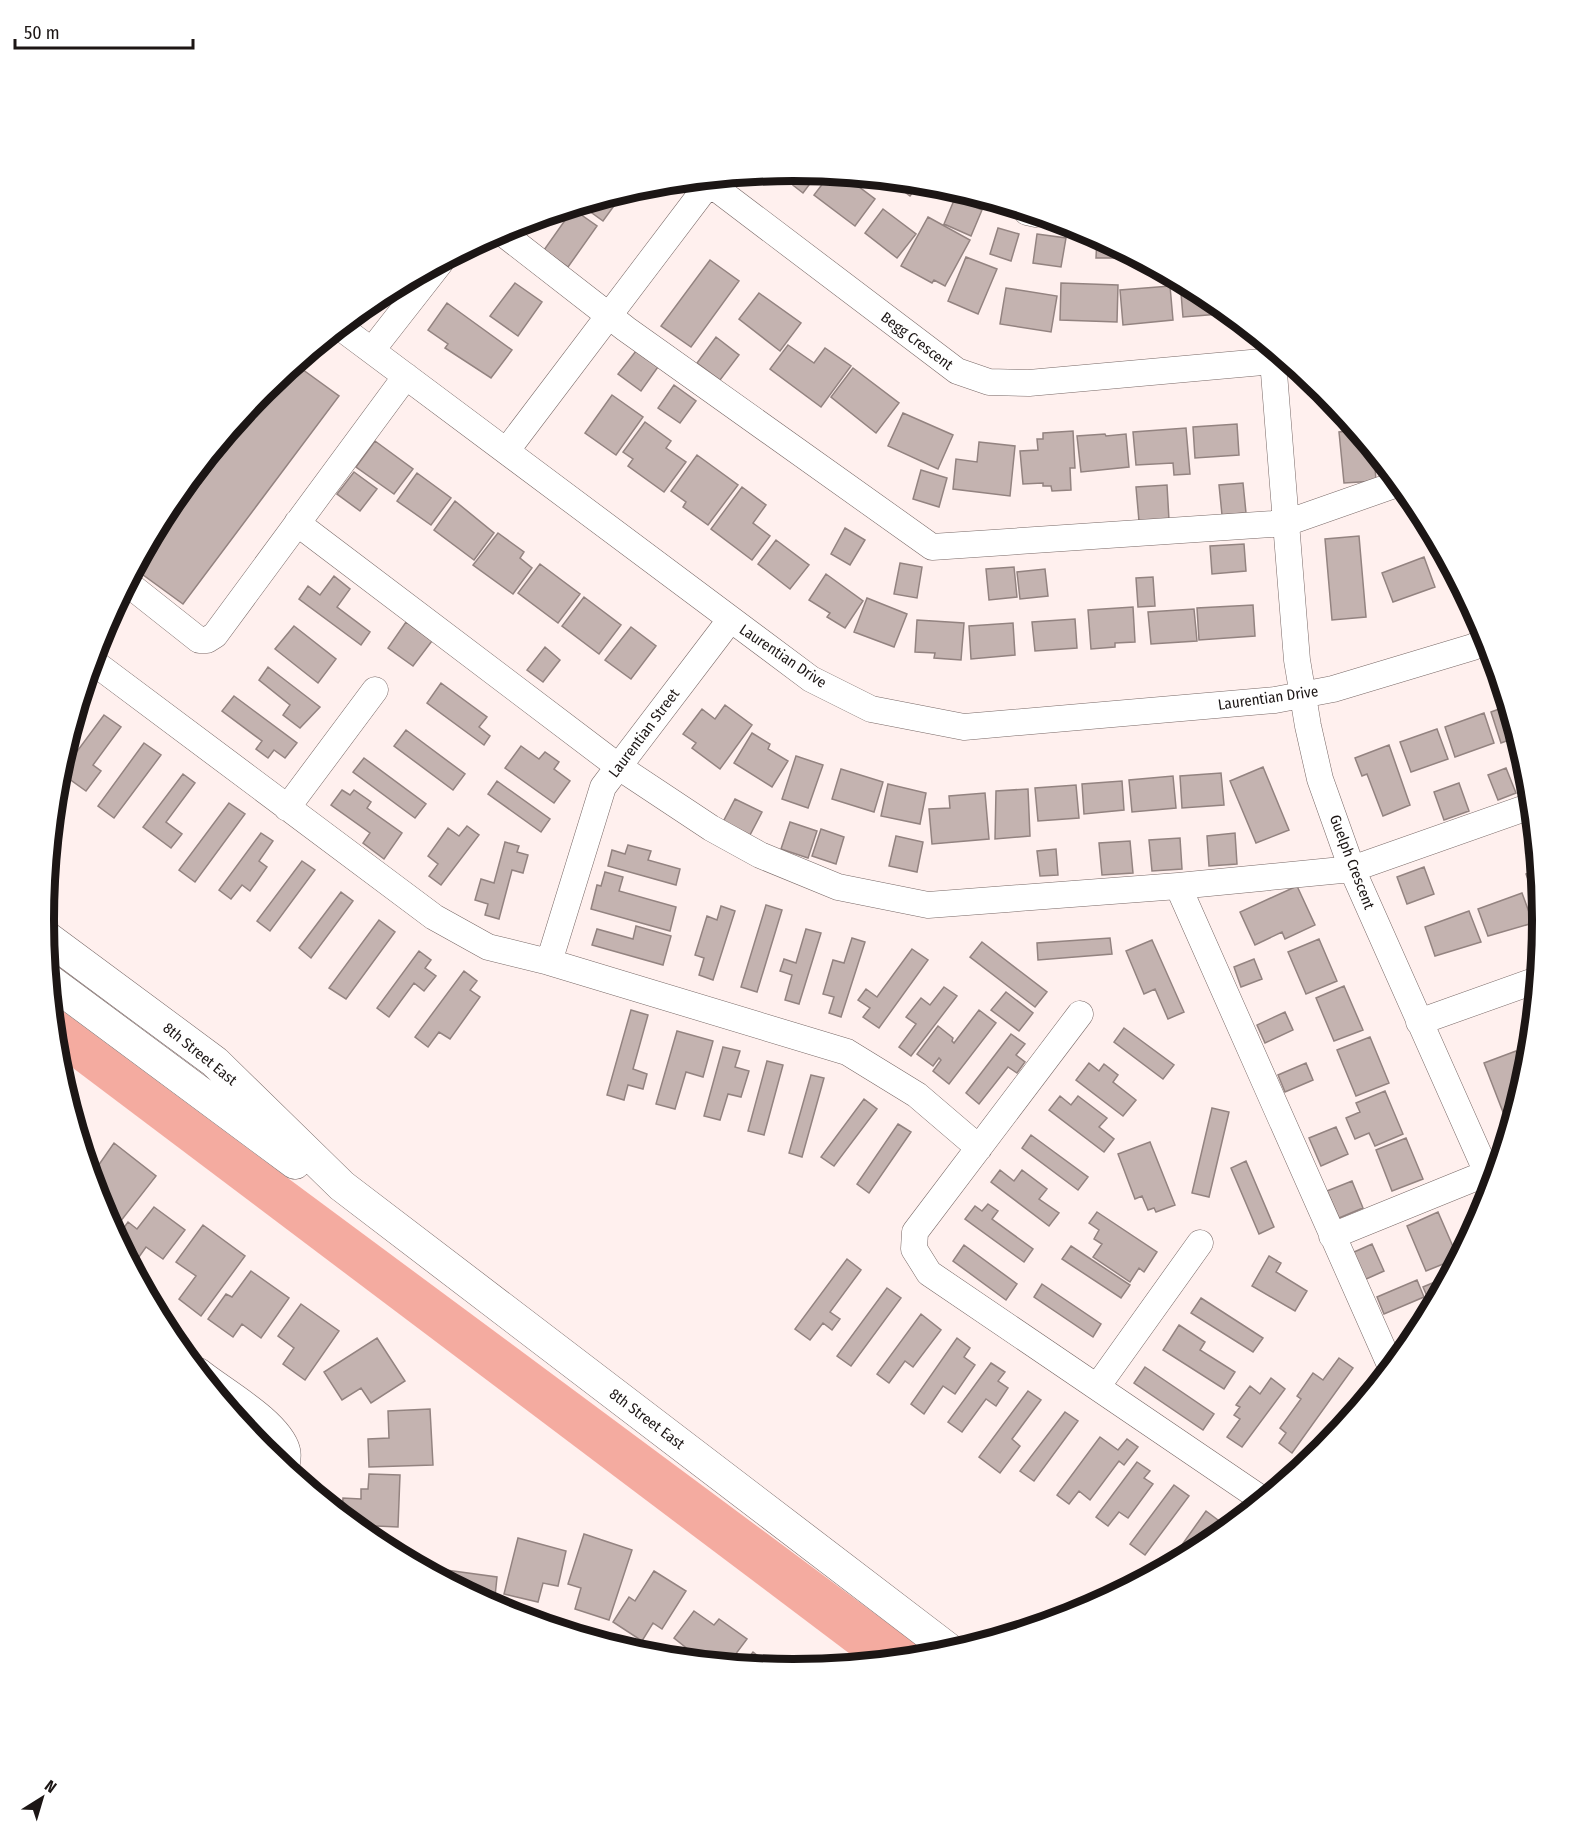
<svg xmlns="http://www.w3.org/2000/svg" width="1586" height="1840" viewBox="0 0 1586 1840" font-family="'Fira Sans Condensed',sans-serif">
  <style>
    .green { fill: #f4aba0 }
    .building { fill: #c4b3b0; stroke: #938380; stroke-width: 1.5 }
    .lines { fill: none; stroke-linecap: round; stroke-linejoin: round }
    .minor-casing { stroke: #786866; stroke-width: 27 }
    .major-casing { stroke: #786866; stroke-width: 33 }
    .minor { stroke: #fff; stroke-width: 26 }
    .major { stroke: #fff; stroke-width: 32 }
    .labels { text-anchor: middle; stroke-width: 4.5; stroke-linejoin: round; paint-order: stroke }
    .street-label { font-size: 15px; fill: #1c1615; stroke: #fff }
    .rim { fill: none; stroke: #1c1615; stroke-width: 8 }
  </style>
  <rect width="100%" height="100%" fill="#fff0ee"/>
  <path class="green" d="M 52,1003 L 932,1656 L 862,1663 L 57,1056 Z"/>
  <path class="building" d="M 793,171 L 818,173 L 803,193 L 776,172 Z
    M 830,174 L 843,175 L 875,199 L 855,226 L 814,195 Z
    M 894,180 L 920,183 L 910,196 L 893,183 Z
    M 624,192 L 603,221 L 581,205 Z
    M 955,198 L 982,210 L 971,236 L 944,224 Z
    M 573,209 L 597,226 L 568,267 L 544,250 Z
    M 883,209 L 916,234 L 897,258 L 865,233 Z
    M 928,217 L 970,240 L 945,286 L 934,280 L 932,283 L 901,266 Z
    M 998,228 L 1019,234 L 1011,261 L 990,254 Z
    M 1037,234 L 1066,238 L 1061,267 L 1033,263 Z
    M 1097,237 L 1115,246 L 1115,258 L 1096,258 Z
    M 966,257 L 997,269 L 978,314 L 948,301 Z
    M 710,260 L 739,281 L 691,347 L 661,326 Z
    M 1180,281 L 1219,304 L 1220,314 L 1183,317 Z
    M 515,283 L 542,302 L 518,336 L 490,316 Z
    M 1061,283 L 1118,285 L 1117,322 L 1060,320 Z
    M 1170,286 L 1173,320 L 1123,325 L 1120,290 Z
    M 1006,288 L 1057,296 L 1051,332 L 1000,324 Z
    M 759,293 L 801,323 L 780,351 L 739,319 Z
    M 447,303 L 512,350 L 491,378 L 445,348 L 448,344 L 428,330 Z
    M 716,337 L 739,355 L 720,380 L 697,363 Z
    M 788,345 L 814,363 L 825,348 L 851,366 L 821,407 L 770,369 Z
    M 636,351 L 658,367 L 641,391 L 618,374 Z
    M 295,364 L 339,396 L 183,604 L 135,569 L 163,517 L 177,515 L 282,374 Z
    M 853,368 L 899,403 L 876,433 L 831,397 Z
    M 674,385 L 696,401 L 680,423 L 658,408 Z
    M 612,395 L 643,417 L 616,455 L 585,433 Z
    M 903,413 L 953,435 L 938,469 L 888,446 Z
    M 645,422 L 671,441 L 666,448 L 686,462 L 664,492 L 628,466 L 633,459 L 623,452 Z
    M 1237,424 L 1239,455 L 1195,458 L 1193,427 Z
    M 1186,428 L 1190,474 L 1174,475 L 1173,463 L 1136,465 L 1133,432 Z
    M 1356,430 L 1374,452 L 1376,481 L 1344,483 L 1339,432 Z
    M 1073,431 L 1075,468 L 1070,468 L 1071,490 L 1052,491 L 1051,486 L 1043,486 L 1043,483 L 1023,484 L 1020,451 L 1038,450 L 1037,439 L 1043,439 L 1043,433 Z
    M 1105,434 L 1106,436 L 1126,434 L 1129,467 L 1081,472 L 1077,436 Z
    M 375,441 L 413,469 L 394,494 L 356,467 Z
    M 979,442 L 1015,446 L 1010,496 L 953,489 L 956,459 L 977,462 Z
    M 697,455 L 738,485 L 708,525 L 683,507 L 686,502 L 671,491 Z
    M 921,470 L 947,478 L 939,507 L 913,499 Z
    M 354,472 L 377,489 L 360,511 L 337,494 Z
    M 417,473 L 451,498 L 431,525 L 397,501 Z
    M 1243,483 L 1246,513 L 1222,515 L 1219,485 Z
    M 1167,485 L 1169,520 L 1139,521 L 1136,487 Z
    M 742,487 L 766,505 L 753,523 L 770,536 L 752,560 L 711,529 Z
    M 1410,496 L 1416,504 L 1424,520 L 1407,497 Z
    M 455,501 L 494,533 L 474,560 L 434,530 Z
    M 845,528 L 865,540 L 850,565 L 831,554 Z
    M 498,533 L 524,552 L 520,558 L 532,568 L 513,594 L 473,565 Z
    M 1359,536 L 1366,617 L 1332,620 L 1325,539 Z
    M 776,540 L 809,565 L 790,589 L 758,564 Z
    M 1244,544 L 1246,571 L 1212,574 L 1210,546 Z
    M 1424,557 L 1435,587 L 1393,602 L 1382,573 Z
    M 900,563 L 922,567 L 917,598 L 894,594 Z
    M 540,564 L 580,594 L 558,623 L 518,593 Z
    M 1014,567 L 1017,597 L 989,600 L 986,569 Z
    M 1045,569 L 1048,596 L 1020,599 L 1017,572 Z
    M 826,574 L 863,601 L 845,628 L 827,617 L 830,613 L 809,600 Z
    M 334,576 L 350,589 L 337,607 L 370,632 L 361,645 L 299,599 L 308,586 L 320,595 Z
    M 1153,577 L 1155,606 L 1138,607 L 1136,578 Z
    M 584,597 L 621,625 L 599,654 L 562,626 Z
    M 867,598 L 907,614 L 894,647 L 854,632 Z
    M 1253,605 L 1255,636 L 1199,640 L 1197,608 Z
    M 1133,607 L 1135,642 L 1115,643 L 1115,647 L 1091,649 L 1088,610 Z
    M 1194,609 L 1197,641 L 1151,644 L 1148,612 Z
    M 1075,619 L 1077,648 L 1035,651 L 1032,622 Z
    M 917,620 L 964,623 L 961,660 L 934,658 L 935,653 L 915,652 Z
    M 406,622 L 432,641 L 413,666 L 388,648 Z
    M 1013,623 L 1015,655 L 971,659 L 969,626 Z
    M 294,626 L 336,659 L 318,683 L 275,649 Z
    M 631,627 L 656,646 L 631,679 L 605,660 Z
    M 545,647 L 560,660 L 543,682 L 527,670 Z
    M 268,667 L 320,707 L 300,728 L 283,715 L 290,705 L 259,680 Z
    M 441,683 L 487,717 L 479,727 L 490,736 L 484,745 L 427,703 Z
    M 234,696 L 297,743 L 285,758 L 274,750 L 268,758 L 256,749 L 262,741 L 222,711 Z
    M 725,705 L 752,725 L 720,769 L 692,748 L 696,743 L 683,734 L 702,709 L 715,719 Z
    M 1507,706 L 1517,737 L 1501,743 L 1491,712 Z
    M 1484,713 L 1494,743 L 1455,757 L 1445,727 Z
    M 104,715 L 121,727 L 93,765 L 101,771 L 86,791 L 61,773 Z
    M 1437,729 L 1448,759 L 1411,772 L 1400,742 Z
    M 406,730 L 465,774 L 453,790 L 394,746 Z
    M 752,733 L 770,744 L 768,749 L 788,761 L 772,787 L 734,763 Z
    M 144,743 L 161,755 L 114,818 L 98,806 Z
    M 1389,745 L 1410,805 L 1383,816 L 1367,774 L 1362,776 L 1355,758 Z
    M 521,746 L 539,759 L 545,752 L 559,762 L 554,769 L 570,781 L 554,803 L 505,768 Z
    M 796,756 L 823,765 L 808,808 L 782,799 Z
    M 364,758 L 426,804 L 415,818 L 353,772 Z
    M 1263,767 L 1289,830 L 1256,843 L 1230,781 Z
    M 1506,768 L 1516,793 L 1498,800 L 1488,775 Z
    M 841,769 L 883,782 L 874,812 L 832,799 Z
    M 1221,773 L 1224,805 L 1182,808 L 1180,776 Z
    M 183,774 L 195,783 L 166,822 L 182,834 L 171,848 L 143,827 Z
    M 1173,776 L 1176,808 L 1132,812 L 1129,780 Z
    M 497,781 L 550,819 L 541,832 L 488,794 Z
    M 1122,781 L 1124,810 L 1084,814 L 1082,784 Z
    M 1459,783 L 1469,811 L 1444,820 L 1434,792 Z
    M 888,784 L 926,793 L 920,824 L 881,816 Z
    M 1076,785 L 1079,818 L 1038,821 L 1035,788 Z
    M 1028,789 L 1030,836 L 995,839 L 996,791 Z
    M 342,790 L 350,795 L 354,790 L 371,802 L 367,808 L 402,833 L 384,859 L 363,843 L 370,833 L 331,805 Z
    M 985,793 L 989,839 L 932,844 L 929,809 L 950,808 L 949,796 Z
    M 735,799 L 762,812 L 750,835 L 723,822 Z
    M 229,803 L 245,814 L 195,882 L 179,870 Z
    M 790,822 L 817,831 L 808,858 L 781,849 Z
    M 1533,823 L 1535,841 L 1529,825 Z
    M 467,826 L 479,835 L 441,885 L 429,876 L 438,864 L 428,856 L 448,828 L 459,836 Z
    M 821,829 L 844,837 L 836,864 L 812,856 Z
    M 261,833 L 273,841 L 259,861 L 267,867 L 250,891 L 242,885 L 231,899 L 219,890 Z
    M 1235,833 L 1237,864 L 1209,866 L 1207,836 Z
    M 896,836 L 923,842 L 917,872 L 889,866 Z
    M 1180,838 L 1182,869 L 1152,871 L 1149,840 Z
    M 1130,841 L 1133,873 L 1102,875 L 1099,843 Z
    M 505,842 L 519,846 L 517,852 L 528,855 L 523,873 L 512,870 L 499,919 L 485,915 L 488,904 L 475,900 L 481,879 L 494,883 Z
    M 628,845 L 651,851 L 648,860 L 680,869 L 676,885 L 608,866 L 612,850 L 625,854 Z
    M 1056,849 L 1058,875 L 1040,876 L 1037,851 Z
    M 302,861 L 315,870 L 270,931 L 257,921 Z
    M 1424,867 L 1434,894 L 1407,904 L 1397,877 Z
    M 1538,870 L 1542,917 L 1526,874 Z
    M 605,872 L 623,877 L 619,891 L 676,907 L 670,931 L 591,909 L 597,885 L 601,886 Z
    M 1297,886 L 1315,925 L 1285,939 L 1282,932 L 1255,945 L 1240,912 Z
    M 341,892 L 353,901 L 311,958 L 299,948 Z
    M 1522,893 L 1533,923 L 1488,936 L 1478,909 Z
    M 766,905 L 782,910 L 757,992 L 741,987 Z
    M 721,906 L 735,911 L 713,980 L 699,975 L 704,958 L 695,955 L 707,916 L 717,920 Z
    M 1469,911 L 1481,942 L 1435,956 L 1425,927 Z
    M 379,920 L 395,932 L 346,999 L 329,988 Z
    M 636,926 L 671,936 L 663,965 L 592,945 L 597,929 L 633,939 Z
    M 806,929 L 821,933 L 799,1004 L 785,1000 L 792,975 L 780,971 L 784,959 L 796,963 Z
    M 852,938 L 865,942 L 841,1017 L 829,1013 L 834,997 L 823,994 L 833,960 L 844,963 Z
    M 1110,938 L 1112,954 L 1038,960 L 1037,943 Z
    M 1319,939 L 1337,981 L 1306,994 L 1288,952 Z
    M 1152,940 L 1184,1012 L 1168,1019 L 1155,989 L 1144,994 L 1126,951 Z
    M 982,942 L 1047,992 L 1035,1007 L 970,957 Z
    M 912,949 L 928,960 L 879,1028 L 863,1017 L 870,1008 L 858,1000 L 866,989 L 877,997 Z
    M 419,951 L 431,960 L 425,968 L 436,976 L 424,991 L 414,983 L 389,1017 L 377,1008 Z
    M 1254,959 L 1262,979 L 1241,987 L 1234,967 Z
    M 464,971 L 477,981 L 470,990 L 480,997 L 450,1039 L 439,1032 L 428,1047 L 415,1037 Z
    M 1344,986 L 1363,1030 L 1334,1041 L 1316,998 Z
    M 944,987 L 957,996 L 911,1056 L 899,1047 L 916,1024 L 906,1017 L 921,998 L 930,1005 Z
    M 1006,992 L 1033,1013 L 1019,1031 L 991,1010 Z
    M 631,1010 L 648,1015 L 633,1069 L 647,1074 L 643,1089 L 628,1085 L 624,1100 L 607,1095 Z
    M 979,1010 L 996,1023 L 949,1084 L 933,1071 L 941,1060 L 939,1058 L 933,1066 L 917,1054 L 938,1026 L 953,1038 L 952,1041 L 954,1043 Z
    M 1285,1012 L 1293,1030 L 1265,1043 L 1257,1025 Z
    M 1124,1028 L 1174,1065 L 1163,1079 L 1114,1042 Z
    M 677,1031 L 713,1041 L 703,1077 L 686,1072 L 675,1109 L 656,1104 Z
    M 1011,1034 L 1025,1044 L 1016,1055 L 1025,1062 L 1017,1073 L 1008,1067 L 979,1104 L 966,1093 Z
    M 1370,1037 L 1389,1083 L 1356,1096 L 1337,1050 Z
    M 723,1047 L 740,1051 L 735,1067 L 749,1071 L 741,1097 L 728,1094 L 720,1120 L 704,1116 Z
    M 1516,1051 L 1526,1075 L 1508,1125 L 1484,1063 Z
    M 767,1061 L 783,1065 L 764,1135 L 748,1131 Z
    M 1089,1063 L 1099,1071 L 1104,1064 L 1118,1075 L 1113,1082 L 1136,1100 L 1123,1116 L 1076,1080 Z
    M 1306,1063 L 1313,1080 L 1285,1092 L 1278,1075 Z
    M 811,1075 L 824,1078 L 802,1157 L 789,1153 Z
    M 1385,1091 L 1403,1134 L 1375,1146 L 1369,1133 L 1355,1139 L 1346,1118 L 1360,1112 L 1356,1103 Z
    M 1060,1096 L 1071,1105 L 1078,1096 L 1107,1118 L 1099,1127 L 1114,1139 L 1104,1152 L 1049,1110 Z
    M 864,1099 L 877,1109 L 834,1166 L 821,1157 Z
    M 1212,1108 L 1229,1112 L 1209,1197 L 1192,1193 Z
    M 898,1124 L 911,1132 L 869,1193 L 857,1184 Z
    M 1336,1127 L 1348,1154 L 1321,1166 L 1309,1138 Z
    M 1031,1135 L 1088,1177 L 1078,1190 L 1022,1148 Z
    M 1406,1138 L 1423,1179 L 1392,1191 L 1376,1150 Z
    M 1150,1142 L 1175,1205 L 1156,1212 L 1154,1208 L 1148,1210 L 1142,1196 L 1135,1199 L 1118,1154 Z
    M 114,1143 L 156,1176 L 113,1231 L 100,1207 L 101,1198 L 97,1195 L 91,1176 Z
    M 1246,1161 L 1274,1227 L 1259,1234 L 1231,1168 Z
    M 1000,1170 L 1014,1181 L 1022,1170 L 1047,1189 L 1039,1199 L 1059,1213 L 1049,1226 L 991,1182 Z
    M 1352,1181 L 1363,1208 L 1339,1218 L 1327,1191 Z
    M 988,1204 L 998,1211 L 992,1219 L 1033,1249 L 1024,1262 L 965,1219 L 975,1206 L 982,1211 Z
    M 154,1207 L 185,1230 L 163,1259 L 146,1247 L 134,1264 L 129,1260 L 117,1237 L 128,1222 L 137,1229 Z
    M 1097,1212 L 1157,1252 L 1144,1272 L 1139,1268 L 1130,1282 L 1093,1257 L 1102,1244 L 1094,1239 L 1099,1230 L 1089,1223 Z
    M 1438,1212 L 1458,1258 L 1426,1271 L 1407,1226 Z
    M 203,1225 L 245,1256 L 201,1316 L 179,1299 L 196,1276 L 176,1262 Z
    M 1372,1244 L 1384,1271 L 1364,1280 L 1352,1253 Z
    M 964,1245 L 1017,1284 L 1006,1300 L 953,1261 Z
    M 1071,1246 L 1130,1285 L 1121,1298 L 1062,1259 Z
    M 1269,1256 L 1281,1263 L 1276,1272 L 1307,1291 L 1295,1311 L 1252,1286 Z
    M 847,1259 L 861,1270 L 830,1312 L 840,1319 L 832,1330 L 823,1323 L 810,1340 L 795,1329 Z
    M 251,1271 L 289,1298 L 261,1338 L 242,1324 L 233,1337 L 208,1319 L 226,1294 L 232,1297 Z
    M 1449,1276 L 1432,1308 L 1423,1287 Z
    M 1417,1280 L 1424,1297 L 1384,1314 L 1377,1297 Z
    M 1042,1284 L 1101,1324 L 1093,1337 L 1034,1297 Z
    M 887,1288 L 901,1298 L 851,1366 L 837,1356 Z
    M 1201,1298 L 1263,1338 L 1253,1352 L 1191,1313 Z
    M 301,1304 L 339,1331 L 305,1380 L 283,1364 L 294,1348 L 278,1336 Z
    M 921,1314 L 941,1330 L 913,1367 L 905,1361 L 889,1383 L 877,1374 Z
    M 1179,1325 L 1205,1342 L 1200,1350 L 1235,1372 L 1224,1389 L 1163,1350 Z
    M 377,1338 L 405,1381 L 371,1403 L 361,1388 L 342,1400 L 324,1372 Z
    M 957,1338 L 970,1348 L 964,1357 L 975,1365 L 955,1394 L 943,1386 L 924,1414 L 911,1404 Z
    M 1339,1358 L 1353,1368 L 1292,1453 L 1279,1443 L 1286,1433 L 1280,1428 L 1301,1399 L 1297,1396 L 1313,1373 L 1323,1380 Z
    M 991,1363 L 1005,1372 L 998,1381 L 1008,1388 L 996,1406 L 986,1399 L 962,1432 L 948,1422 Z
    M 1145,1367 L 1214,1414 L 1203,1430 L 1134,1383 Z
    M 1271,1378 L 1285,1389 L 1242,1447 L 1227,1437 L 1240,1419 L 1234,1415 L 1240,1407 L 1236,1405 L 1250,1386 L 1260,1394 Z
    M 1028,1391 L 1041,1400 L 1012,1439 L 1020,1446 L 1000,1473 L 979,1457 Z
    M 430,1409 L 433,1465 L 369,1467 L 368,1439 L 389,1438 L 388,1411 Z
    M 1065,1412 L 1078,1421 L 1034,1481 L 1020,1471 Z
    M 1100,1437 L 1118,1450 L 1127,1439 L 1138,1447 L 1124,1465 L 1119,1461 L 1090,1500 L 1079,1491 L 1069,1504 L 1057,1495 Z
    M 1137,1462 L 1150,1471 L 1144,1478 L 1153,1484 L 1128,1518 L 1119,1512 L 1108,1526 L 1096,1517 Z
    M 369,1474 L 400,1475 L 398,1527 L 354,1525 L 342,1515 L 343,1498 L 361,1499 L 361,1489 L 368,1489 Z
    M 1174,1485 L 1189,1496 L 1145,1555 L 1130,1544 Z
    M 1206,1511 L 1226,1526 L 1209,1543 L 1167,1566 Z
    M 584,1534 L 632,1550 L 609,1620 L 575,1609 L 581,1588 L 568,1584 Z
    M 518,1538 L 566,1551 L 558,1586 L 543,1583 L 538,1602 L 504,1594 Z
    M 446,1570 L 497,1577 L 494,1606 L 445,1580 Z
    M 654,1571 L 686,1591 L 662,1629 L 653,1623 L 642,1641 L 613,1622 L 629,1597 L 635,1601 Z
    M 694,1611 L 714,1625 L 719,1619 L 747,1639 L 729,1663 L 690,1659 L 694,1654 L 674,1638 Z
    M 753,1652 L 773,1668 L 743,1665 Z"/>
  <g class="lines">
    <defs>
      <path id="minor" d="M 709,183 L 957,371 L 989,382 L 1029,383 L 1273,361
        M 1027,212 L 1036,214
        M 500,231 L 626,329 L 932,547 L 1286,523 L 1400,483
        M 340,327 L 811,679 L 871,709 L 964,727 L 1275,700 L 1333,689 L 1473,647 L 1487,639
        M 1272,348 L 1297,660 L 1308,726 L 1320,779 L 1352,869 L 1492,1184
        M 372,350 L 440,263
        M 507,450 L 713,178
        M 297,523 L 619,767 L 711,828 L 760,855 L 838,887 L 928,905 L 1178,886 L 1352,869 L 1531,806
        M 127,583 L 199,640 L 207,640 L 215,635 L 406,376
        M 92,661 L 434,917 L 488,947 L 549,962 L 847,1052 L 917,1095 L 979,1148
        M 287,808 L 375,690
        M 1178,886 L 1391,1367
        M 549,962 L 603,787 L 730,620
        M 1080,1014 L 915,1232 L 914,1249 L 929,1273 L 1263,1500
        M 1419,1022 L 1537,980
        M 1332,1236 L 1497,1169
        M 199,1371 C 222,1390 279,1421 287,1450 C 289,1455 287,1463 286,1468
        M 1097,1387 L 1200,1243"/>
      <path id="major" d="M 45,936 L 215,1062 L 342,1186 L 951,1651
        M 50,981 L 295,1163"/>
    </defs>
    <use href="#minor" class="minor-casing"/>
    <use href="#major" class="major-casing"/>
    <use href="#minor" class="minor"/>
    <use href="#major" class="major"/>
  </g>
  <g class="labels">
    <g class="street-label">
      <text transform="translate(917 341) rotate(37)" y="5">Begg Crescent</text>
      <text transform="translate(783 656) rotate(34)" y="5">Laurentian Drive</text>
      <text transform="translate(1268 698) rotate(-8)" y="5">Laurentian Drive</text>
      <text transform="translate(644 733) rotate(-53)" y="5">Laurentian Street</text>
      <text transform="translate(1352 862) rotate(69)" y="5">Guelph Crescent</text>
      <text transform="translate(200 1054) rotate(39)" y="5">8th Street East</text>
      <text transform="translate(647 1419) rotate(37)" y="5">8th Street East</text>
    </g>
  </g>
  <path d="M0 0H1586V1840H0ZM54 920a739 739 0 1 1 1478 0a739 739 0 1 1-1478 0Z" fill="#fff" fill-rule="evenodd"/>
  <path class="rim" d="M54 920a739 739 0 1 1 1478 0a739 739 0 1 1-1478 0Z"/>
  <g transform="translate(42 1798) rotate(37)" stroke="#ffffff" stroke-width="4.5" paint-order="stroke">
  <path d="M0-4.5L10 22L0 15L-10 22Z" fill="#1c1615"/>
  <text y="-9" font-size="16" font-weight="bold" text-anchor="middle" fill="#1c1615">N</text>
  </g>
  <path d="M15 39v9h178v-9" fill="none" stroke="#1c1615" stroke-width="3"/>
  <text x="24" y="39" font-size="18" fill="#1c1615" stroke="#ffffff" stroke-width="4.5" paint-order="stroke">50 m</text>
</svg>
